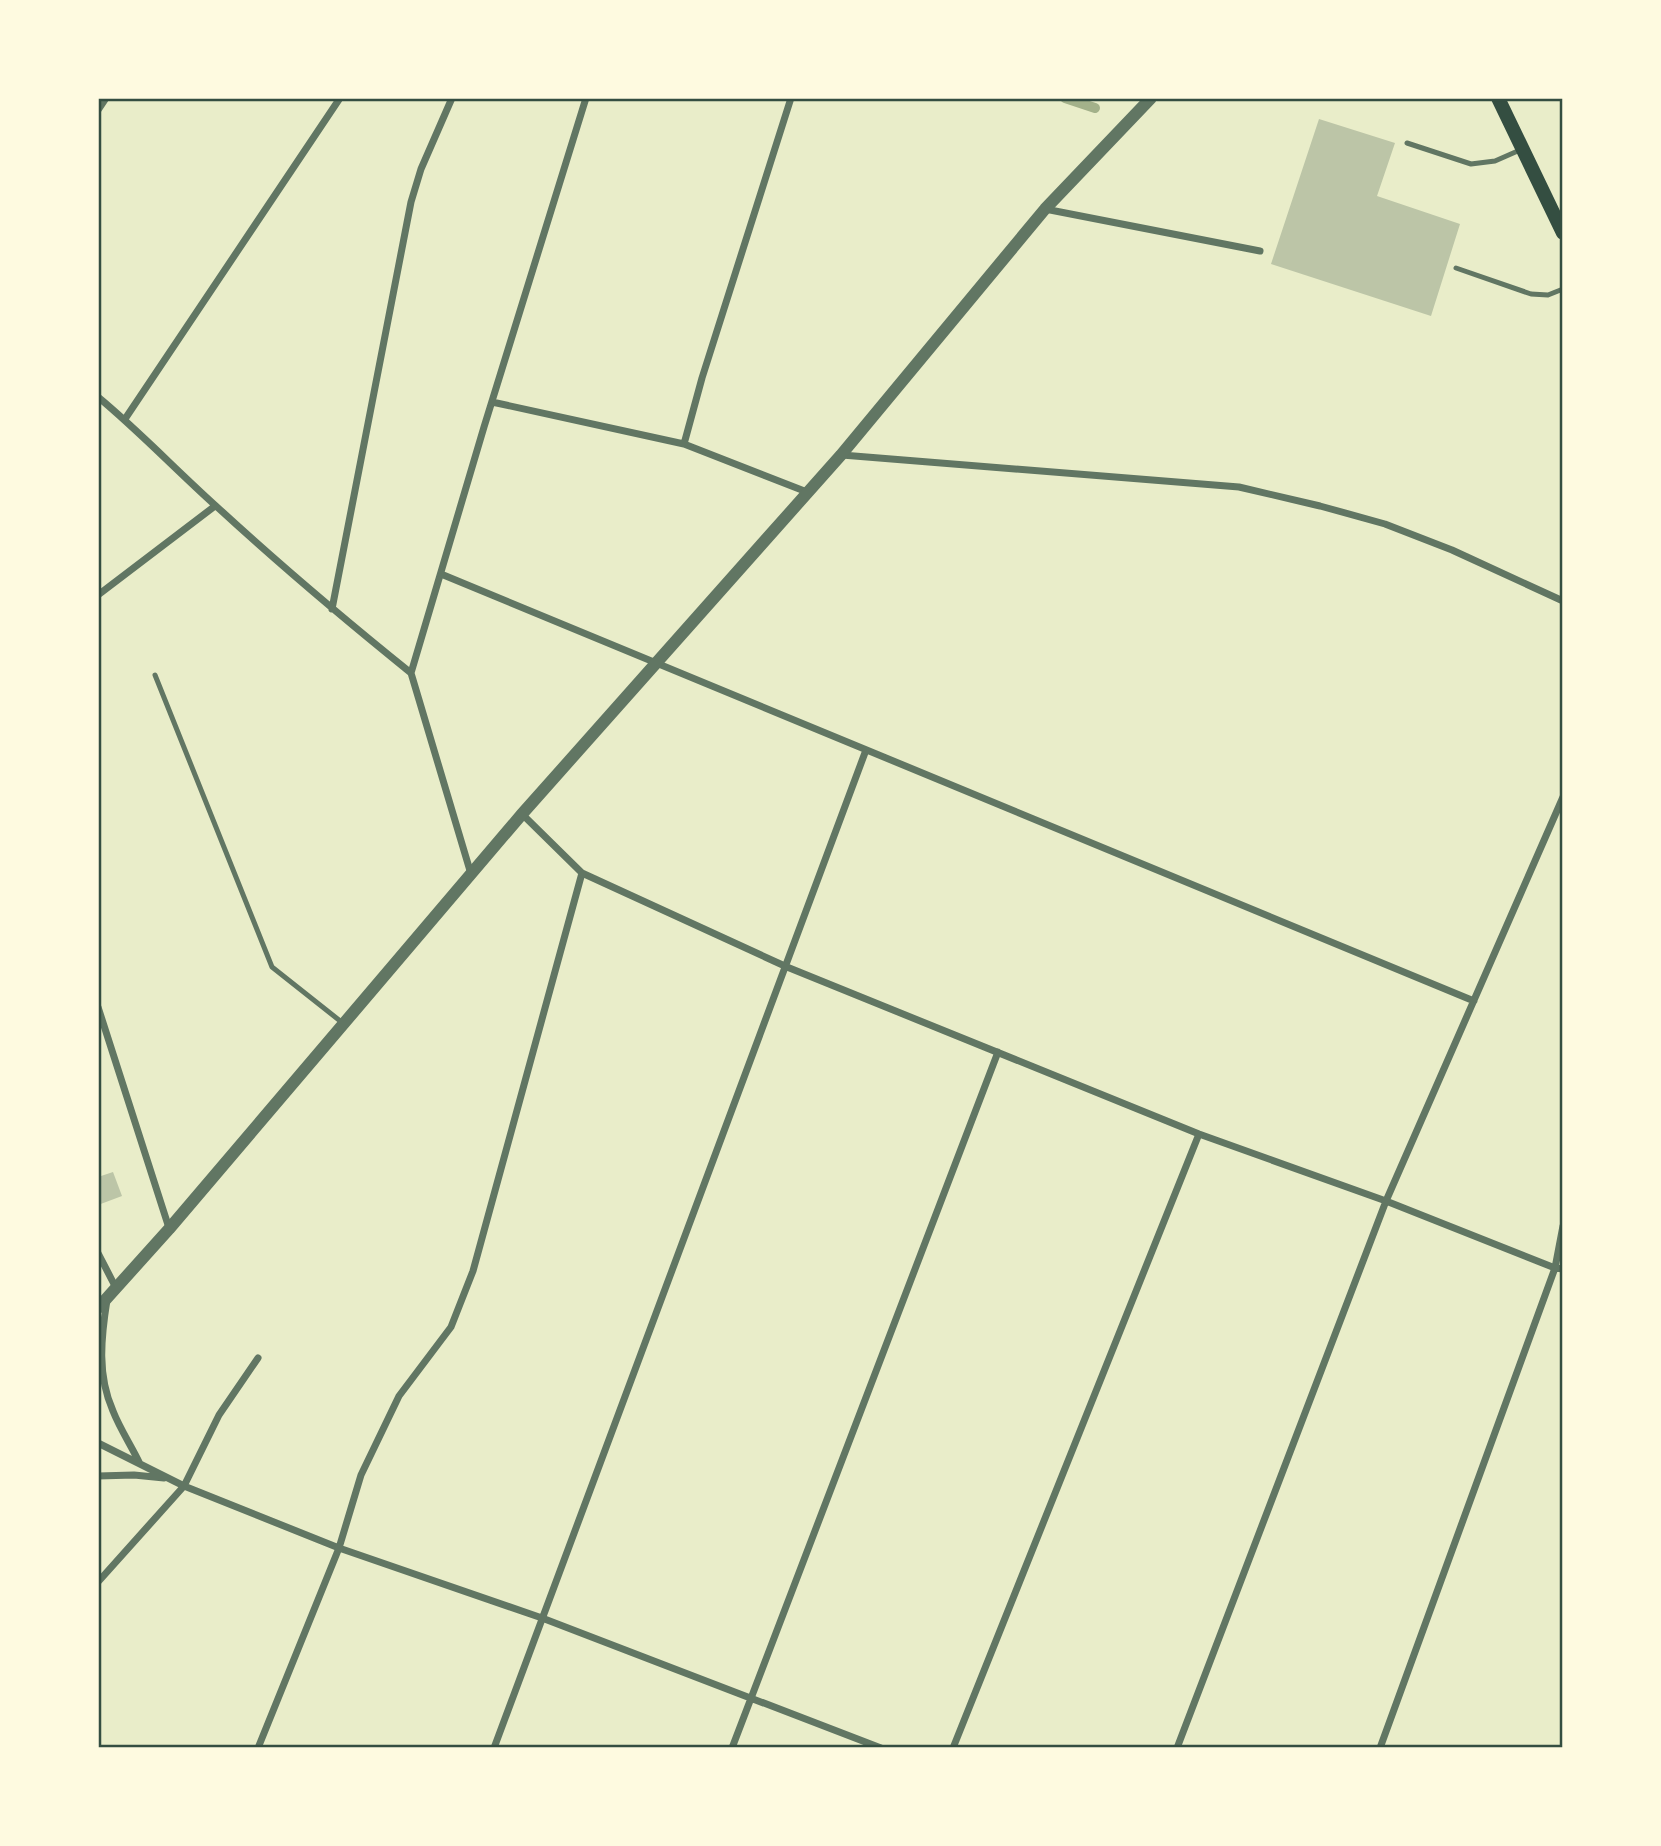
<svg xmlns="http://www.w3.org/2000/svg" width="1661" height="1846" viewBox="0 0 1661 1846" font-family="Figtree,sans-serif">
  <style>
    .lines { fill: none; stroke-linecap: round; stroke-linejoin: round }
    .stream { stroke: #a3b18a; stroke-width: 10 }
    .building { fill: #bcc5a7 }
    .service { stroke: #617663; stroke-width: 5 }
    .minor { stroke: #617663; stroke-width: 7 }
    .tertiary { stroke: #617663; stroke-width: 12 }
    .secondary { stroke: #344e41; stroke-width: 14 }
    .neatline { fill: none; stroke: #344e41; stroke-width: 2.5 }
  </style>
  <rect width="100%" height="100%" fill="#e9edc9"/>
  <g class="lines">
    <path class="stream" d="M 1065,98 L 1095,108"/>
  </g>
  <path class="building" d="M 1319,119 L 1395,143 L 1377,196 L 1460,224 L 1431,316 L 1271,264 Z
    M 113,1172 L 122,1196 L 98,1205 L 98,1177 Z"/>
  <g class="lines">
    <path class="service" d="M 1407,143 L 1471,164 L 1495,161 L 1520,150
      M 1456,268 L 1531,294 L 1548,295 L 1563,289
      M 155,675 L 272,967 L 344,1024"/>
    <path class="minor" d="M 98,110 L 106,98
      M 1045,209 L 1260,251
      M 98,397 C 139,431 176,470 216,506 C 279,564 344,619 411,673
      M 492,402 L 684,444 L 807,492
      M 125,419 L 340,98
      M 684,444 L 702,378 L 791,98
      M 842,455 L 1239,487 L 1320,506 L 1385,524 L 1452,550 L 1563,601
      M 441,574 L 1474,1001
      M 98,595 L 215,506
      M 332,609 L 411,202 L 421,169 L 452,98
      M 522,814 L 582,873 L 787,967 L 1199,1134 L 1386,1201 L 1555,1268 L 1563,1269
      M 471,874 L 411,673 L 484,427 L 586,98
      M 98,1007 L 169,1228
      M 98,1253 L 116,1288
      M 107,1300 C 101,1338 97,1375 113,1411 C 120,1429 132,1447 140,1464
      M 98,1443 L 184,1486 L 339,1548 L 542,1618 L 881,1748
      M 98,1476 L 134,1475 L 164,1478
      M 98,1582 L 184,1486 L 219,1415 L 258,1358
      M 258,1748 L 339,1548 L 361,1475 L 399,1396 L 451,1327 L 473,1271 L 582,873
      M 494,1748 L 866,750
      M 732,1748 L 998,1052
      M 953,1748 L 1199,1134
      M 1177,1748 L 1386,1201 L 1563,797
      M 1380,1748 L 1555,1268 L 1563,1226"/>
    <path class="tertiary" d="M 98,1308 L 169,1229 L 522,814 L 841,455 L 1045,209 L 1151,98"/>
    <path class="secondary" d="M 1498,98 L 1563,233"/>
  </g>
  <rect width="1661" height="1846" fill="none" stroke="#fefae0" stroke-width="200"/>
  <rect x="100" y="100" width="1461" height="1646" class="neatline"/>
</svg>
